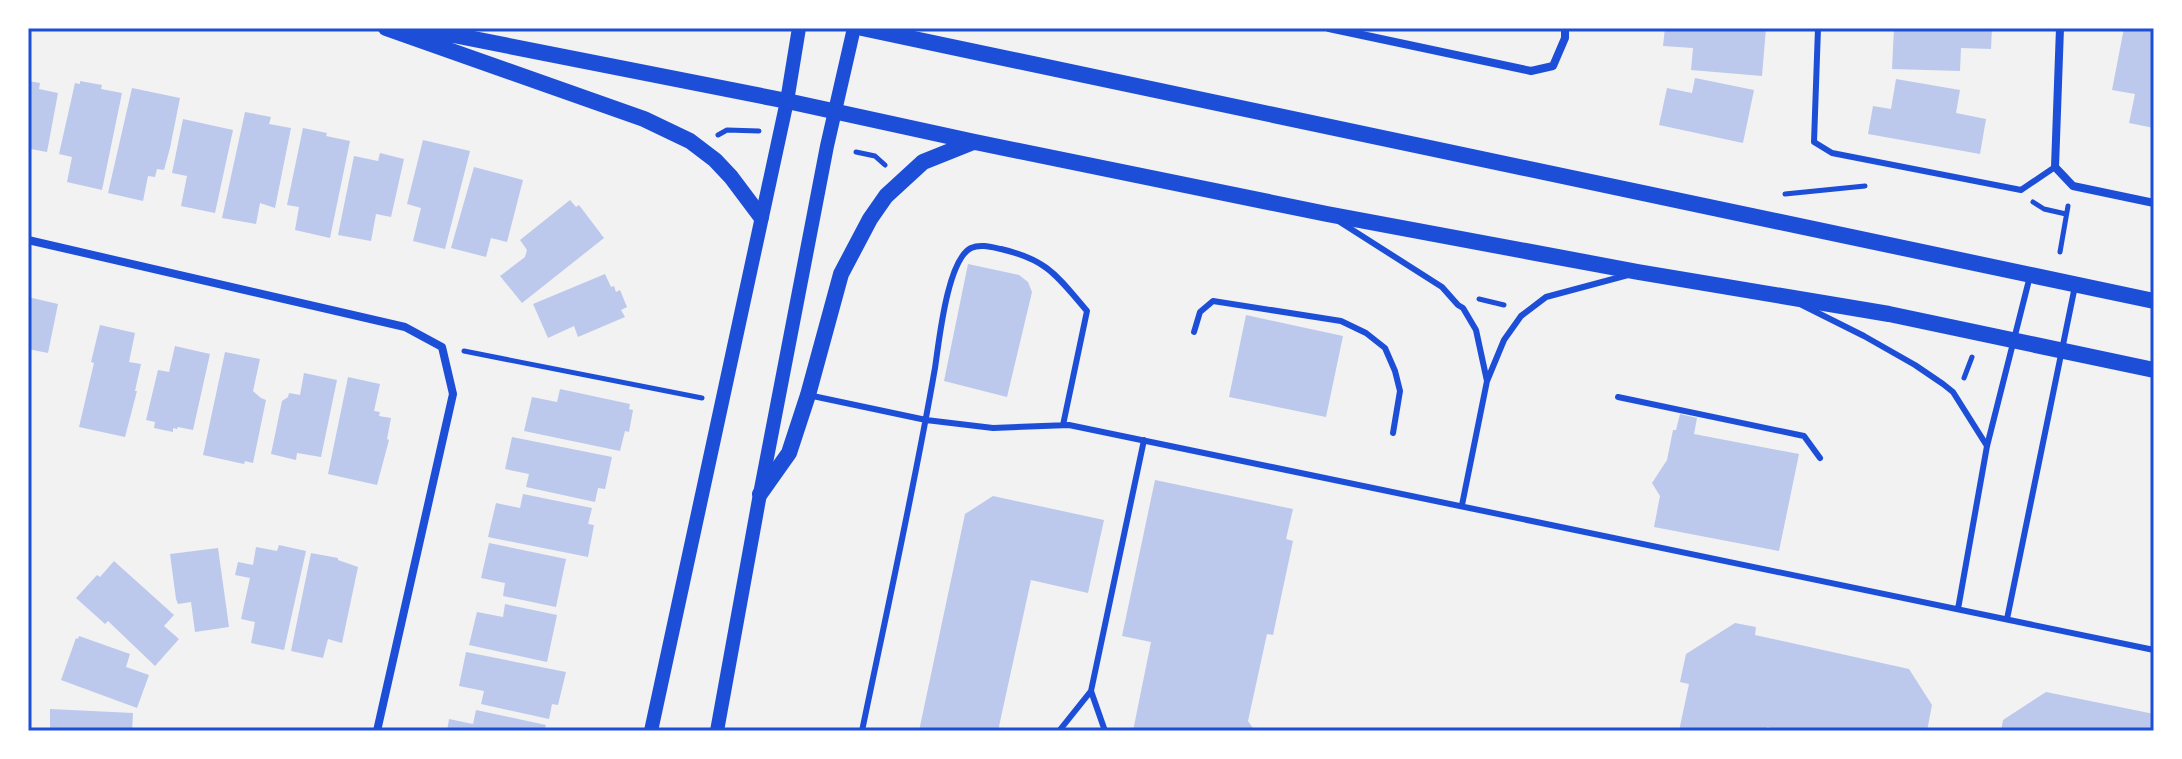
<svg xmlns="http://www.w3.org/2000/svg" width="2182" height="759" viewBox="0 0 2182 759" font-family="Jost,sans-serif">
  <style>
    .building { fill: #bdc9ec }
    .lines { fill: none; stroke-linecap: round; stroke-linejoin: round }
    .path { stroke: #1d4ed8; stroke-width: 5 }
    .service { stroke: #1d4ed8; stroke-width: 6 }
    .minor { stroke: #1d4ed8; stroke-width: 8 }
    .tertiary { stroke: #1d4ed8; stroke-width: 14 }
    .secondary { stroke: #1d4ed8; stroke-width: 16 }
    .neatline { fill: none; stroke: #1d4ed8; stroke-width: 3 }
  </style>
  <rect width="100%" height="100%" fill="#f2f2f2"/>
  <path class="building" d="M 1665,28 L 1766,28 L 1762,76 L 1691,70 L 1693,48 L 1663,46 Z
    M 1894,28 L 1992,28 L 1991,49 L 1961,48 L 1960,71 L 1892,69 Z
    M 2124,28 L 2154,29 L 2154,128 L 2129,123 L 2135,94 L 2112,90 Z
    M 1695,78 L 1754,90 L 1743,143 L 1659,125 L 1667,88 L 1692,93 Z
    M 1896,79 L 1960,90 L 1956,113 L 1986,119 L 1980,154 L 1868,134 L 1873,106 L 1891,109 Z
    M 28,81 L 40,83 L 39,89 L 58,93 L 47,152 L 31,149 L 29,157 Z
    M 80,81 L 102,85 L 101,89 L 122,93 L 102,190 L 67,182 L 72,157 L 59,154 L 75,83 L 80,84 Z
    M 132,88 L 180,98 L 170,148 L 164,170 L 157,169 L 155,177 L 148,176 L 143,201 L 108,193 Z
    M 245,112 L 271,117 L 269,124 L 291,128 L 275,208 L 260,203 L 256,224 L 222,218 Z
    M 183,119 L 233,130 L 215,213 L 181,206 L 187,176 L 172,173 Z
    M 303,128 L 327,133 L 326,136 L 350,141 L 330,238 L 295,230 L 299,207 L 287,205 Z
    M 423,140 L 470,151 L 445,249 L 413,241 L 421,208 L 407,204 Z
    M 380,153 L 404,159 L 391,217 L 376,214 L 371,241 L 338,235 L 354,156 L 378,161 Z
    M 474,167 L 523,180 L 507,242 L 491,238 L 486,257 L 451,248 Z
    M 570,200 L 576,207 L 579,205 L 604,238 L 522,303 L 500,276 L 525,257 L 527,250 L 520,240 Z
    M 968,264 L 1019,275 L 1028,282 L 1032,292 L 1007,397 L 944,381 Z
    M 605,274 L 611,287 L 614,286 L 616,292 L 620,290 L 627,307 L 621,310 L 625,317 L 578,337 L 574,326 L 548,338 L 533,304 Z
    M 28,297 L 58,304 L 48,353 L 28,349 Z
    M 1246,315 L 1343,336 L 1326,417 L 1229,397 Z
    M 100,325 L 135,333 L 129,362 L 141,364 L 135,391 L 137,391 L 125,437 L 79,427 L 94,363 L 91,362 Z
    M 175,346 L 210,354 L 193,430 L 178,427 L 177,429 L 173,428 L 173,432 L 154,428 L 155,422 L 146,420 L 158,370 L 169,372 Z
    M 225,352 L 260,359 L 253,391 L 261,398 L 266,400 L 253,463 L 245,461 L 244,464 L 203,455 Z
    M 304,373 L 337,380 L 321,457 L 297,453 L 296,460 L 271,454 L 282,401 L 288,397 L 289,393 L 300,395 Z
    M 348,377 L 380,384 L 374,411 L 380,412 L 379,416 L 391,418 L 387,439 L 389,440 L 377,485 L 328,474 Z
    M 560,389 L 630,404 L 629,409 L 633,410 L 629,432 L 625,431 L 620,451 L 524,431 L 532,397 L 557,402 Z
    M 1680,414 L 1697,418 L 1694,434 L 1799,454 L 1779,551 L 1654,527 L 1660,496 L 1652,483 L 1667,460 L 1673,430 L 1676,430 Z
    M 512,437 L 612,457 L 605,489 L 598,488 L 595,502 L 526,487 L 529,474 L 505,469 Z
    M 1155,480 L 1293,509 L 1286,539 L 1293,541 L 1273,635 L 1267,634 L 1248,721 L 1255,731 L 1133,731 L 1151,642 L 1122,636 Z
    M 523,494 L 592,508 L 588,524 L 594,525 L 588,557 L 488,537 L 496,503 L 520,508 Z
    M 993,496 L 1104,520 L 1088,593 L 1031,580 L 998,731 L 919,731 L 965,514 Z
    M 489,543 L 566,559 L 556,607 L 503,596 L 505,583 L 481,578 Z
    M 279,545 L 306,551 L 284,650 L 251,643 L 255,622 L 241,619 L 250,578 L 235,575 L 238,562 L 253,565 L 256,547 L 277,551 Z
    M 218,548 L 229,627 L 195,632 L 191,602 L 178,604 L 176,599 L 170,554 Z
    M 311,553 L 338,558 L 338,560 L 358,567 L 342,643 L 328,639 L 323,658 L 291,651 Z
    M 114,561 L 174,615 L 164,626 L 179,639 L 155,666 L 108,621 L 105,624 L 76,598 L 97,575 L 100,577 Z
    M 505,604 L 557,615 L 547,662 L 469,645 L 477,612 L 503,617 Z
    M 1735,623 L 1756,627 L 1755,635 L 1909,669 L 1932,705 L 1927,731 L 1786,731 L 1767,727 L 1766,731 L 1679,731 L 1689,684 L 1680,682 L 1686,654 Z
    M 79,636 L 130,654 L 126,667 L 149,675 L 137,708 L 61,680 L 76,638 L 78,639 Z
    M 466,652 L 566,672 L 558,705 L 552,704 L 549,719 L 481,704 L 484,691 L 459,686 Z
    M 2046,692 L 2154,714 L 2154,731 L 2001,731 L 2003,720 Z
    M 50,709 L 133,713 L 132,731 L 50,731 Z
    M 476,710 L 546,725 L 544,731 L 447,731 L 449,719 L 473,724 Z"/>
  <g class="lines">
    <path class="path" d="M 718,135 L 727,130 L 759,131
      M 856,152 L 875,156 L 885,165
      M 1785,194 L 1865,186
      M 2033,202 L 2044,209 L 2066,214
      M 2060,252 L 2068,206
      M 1479,299 L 1504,305
      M 464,351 L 702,398
      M 1964,378 L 1972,357"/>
    <path class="service" d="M 1818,28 L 1814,142 L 1832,153 L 2021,190 L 2055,167
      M 1340,222 L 1442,287 L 1458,305 L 1463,308 L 1476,330 L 1487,381
      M 1802,305 L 1864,336 L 1915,365 L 1943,384 L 1953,392 L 1987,446
      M 1194,332 L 1200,312 L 1213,301 L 1341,321 L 1366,333 L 1385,348 L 1395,371 L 1400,391 L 1393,433
      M 808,395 L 926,420 L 993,428 L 1069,425 L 2154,650
      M 1618,397 L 1804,436 L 1820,458
      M 1462,505 L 1487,381 L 1504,340 L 1521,316 L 1546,297 L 1628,275
      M 1958,609 L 1987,446 L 2030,276
      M 2007,619 L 2075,286
      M 1091,691 L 1144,440
      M 862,731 C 887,610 914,489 935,368 C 939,342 947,260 971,248 C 980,244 991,247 1001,249 C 1048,260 1057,276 1087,311 L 1063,425
      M 1059,731 L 1091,691 L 1105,731"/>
    <path class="minor" d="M 1329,28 L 1531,71 L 1553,66 L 1565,38 L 1565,28
      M 2060,28 L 2055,167 L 2073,186 L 2154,203
      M 28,240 L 405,327 L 442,347 L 453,394 L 377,731"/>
    <path class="tertiary" d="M 651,731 L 787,101 L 799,28
      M 717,731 L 760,494 L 827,146 L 854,28"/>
    <path class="secondary" d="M 386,28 L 644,119 L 690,141 L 715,160 L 731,177 L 761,217
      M 418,28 L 787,101 L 975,142 L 1327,214 L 1638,272 L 1889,314 L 2154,370
      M 862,28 L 2154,301
      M 760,494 L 789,453 L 808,395 L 841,274 L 870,219 L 886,196 L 923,162 L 973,142"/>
  </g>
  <rect width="2182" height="759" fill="none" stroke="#ffffff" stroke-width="60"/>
  <rect x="30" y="30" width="2122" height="699" class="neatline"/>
</svg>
